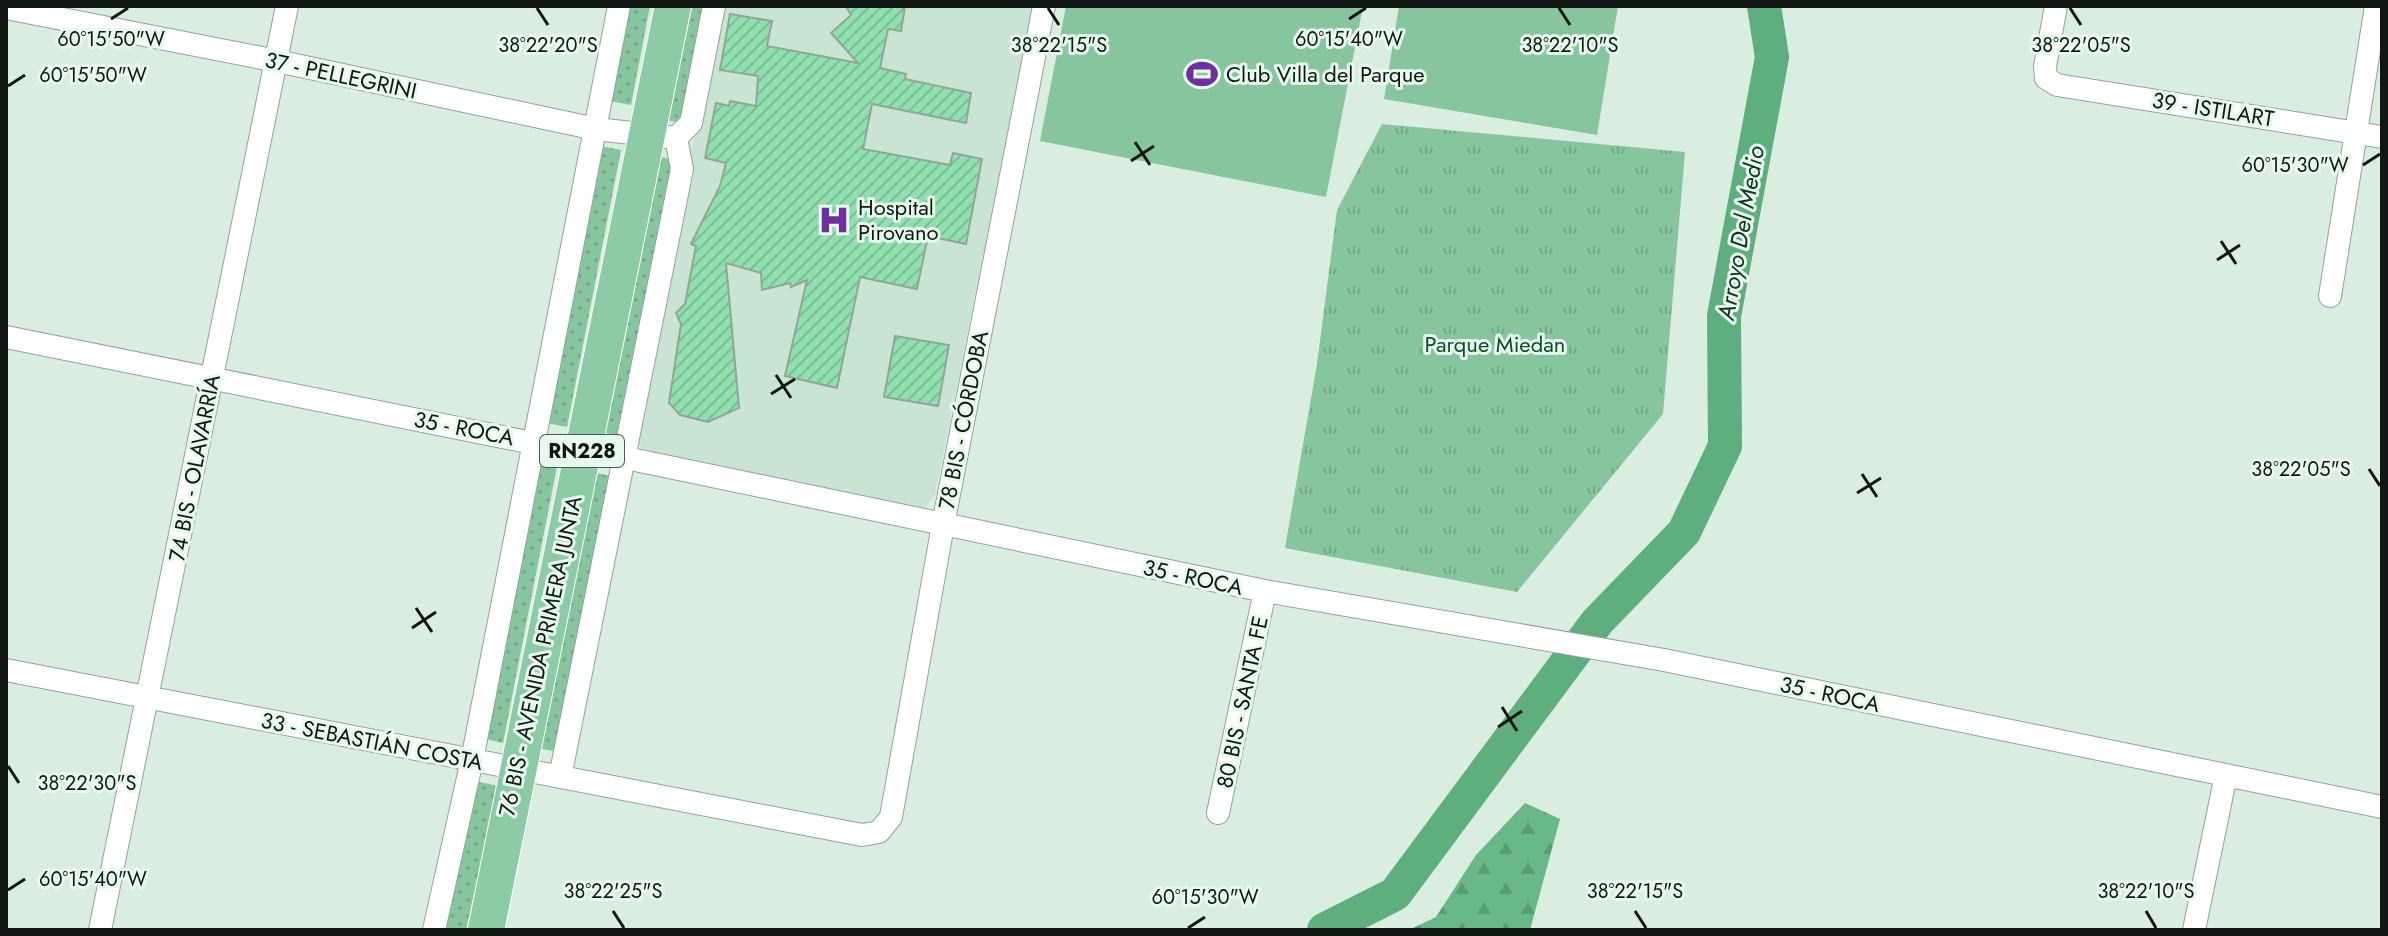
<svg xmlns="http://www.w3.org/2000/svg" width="2388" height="936" viewBox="0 0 2388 936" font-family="Jost,sans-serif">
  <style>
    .built { fill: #c9e4d2 }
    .grass { fill: url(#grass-dots) }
    .forest { fill: url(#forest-firs) }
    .park { fill: url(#park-tufts) }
    .garden { fill: #87c59e }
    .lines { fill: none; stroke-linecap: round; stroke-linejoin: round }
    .river { stroke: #5eae7e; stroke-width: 34 }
    .building { fill: url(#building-hatch); stroke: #93a599; stroke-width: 2 }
    .minor-casing { stroke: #91a498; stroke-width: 24 }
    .trunk-casing { stroke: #fff; stroke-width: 38 }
    .minor { stroke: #fff; stroke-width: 22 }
    .trunk { stroke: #8ccba6; stroke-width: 36 }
    .ticks { fill: none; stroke: #101612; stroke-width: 3 }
    .labels { text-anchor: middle; stroke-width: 6; stroke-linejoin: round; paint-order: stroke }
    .shield { fill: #e6faed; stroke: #505a54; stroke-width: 2 }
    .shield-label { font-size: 20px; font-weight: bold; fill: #101612 }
    .poi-label { font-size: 22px; fill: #101612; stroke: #e6faed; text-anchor: start }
    .street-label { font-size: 22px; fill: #101612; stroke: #e6faed }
    .park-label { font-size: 22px; fill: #0d4c2d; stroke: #e6faed }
    .water-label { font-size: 24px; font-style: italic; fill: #0f331f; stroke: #e6faed }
    .ticks-label { font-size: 20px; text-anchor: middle; fill: #101612; stroke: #e6faed; stroke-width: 6; stroke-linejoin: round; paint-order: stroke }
  </style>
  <defs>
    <pattern id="grass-dots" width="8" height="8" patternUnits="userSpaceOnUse" patternTransform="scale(2)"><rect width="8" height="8" fill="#87c59e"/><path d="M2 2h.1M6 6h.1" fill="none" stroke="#74a887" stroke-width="1.8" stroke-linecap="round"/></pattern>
    <pattern id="forest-firs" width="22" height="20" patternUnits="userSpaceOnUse" patternTransform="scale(2)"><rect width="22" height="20" fill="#68b888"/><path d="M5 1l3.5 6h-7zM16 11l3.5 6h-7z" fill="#599d74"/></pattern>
    <pattern id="park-tufts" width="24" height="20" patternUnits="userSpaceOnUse" patternTransform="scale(2)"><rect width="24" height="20" fill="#87c59e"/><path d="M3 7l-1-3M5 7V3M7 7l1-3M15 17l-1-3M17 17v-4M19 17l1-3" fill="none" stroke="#74a887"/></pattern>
    <pattern id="building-hatch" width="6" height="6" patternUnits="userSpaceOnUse" patternTransform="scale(2)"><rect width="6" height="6" fill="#90e0af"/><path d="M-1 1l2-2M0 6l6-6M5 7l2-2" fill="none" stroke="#7bbf96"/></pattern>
  </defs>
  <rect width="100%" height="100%" fill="#d9ede0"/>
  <path class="built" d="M 720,6 L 1033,6 L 935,495 L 925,508 L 911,512 L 648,451 L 637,444 L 635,434 Z"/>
  <path class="grass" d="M 628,6 L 650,6 L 631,105 L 610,101 Z
    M 685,6 L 706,6 L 684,124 L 662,119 Z
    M 600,146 L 621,150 L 567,427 L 546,423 Z
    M 655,156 L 676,160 L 622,436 L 601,432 Z
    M 536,462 L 557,466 L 503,743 L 482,738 Z
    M 591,472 L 612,476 L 559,752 L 537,748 Z
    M 471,780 L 498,786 L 466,930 L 440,930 Z"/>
  <path class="forest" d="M 1525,803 L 1560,819 L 1530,930 L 1409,930 L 1436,917 L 1476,855 Z"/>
  <path class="park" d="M 1382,124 L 1685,152 L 1663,414 L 1517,592 L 1285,548 L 1317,364 L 1337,210 Z"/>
  <path class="garden" d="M 1066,6 L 1363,6 L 1326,197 L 1040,141 Z
    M 1399,6 L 1618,6 L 1597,135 L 1384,99 Z"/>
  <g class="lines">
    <path class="river" d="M 1324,930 L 1395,894 L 1597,622 L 1684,532 L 1725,446 L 1724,316 L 1772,57 L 1764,6"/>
  </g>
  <path class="building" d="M 846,6 L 905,6 L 901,31 L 888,29 L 880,68 L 906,74 L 905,79 L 971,93 L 966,123 L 872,104 L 863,149 L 950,165 L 953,153 L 982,159 L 966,244 L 928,236 L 917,289 L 860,277 L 837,388 L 785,376 L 807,280 L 791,287 L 790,283 L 762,290 L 761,273 L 726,263 L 739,408 L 708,422 L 680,415 L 669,403 L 681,324 L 676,313 L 685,304 L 696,246 L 691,244 L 720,186 L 726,163 L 705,158 L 716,103 L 729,106 L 730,101 L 756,106 L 758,76 L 720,70 L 730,14 L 772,21 L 767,46 L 858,63 L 831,33 L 851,15 Z
    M 895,336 L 949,345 L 938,406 L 884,397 Z"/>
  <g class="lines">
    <defs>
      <path id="minor" d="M 2056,6 L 2045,66 L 2046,78 L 2057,85 L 2382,137
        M 6,8 L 277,61 L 596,129 L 676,138
        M 676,138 L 691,123 L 714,6
        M 2330,296 L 2376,6
        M 6,337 L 582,453 L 621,457 L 1265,591 L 1664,660 L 2382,807
        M 6,670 L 862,835 L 879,832 L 891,817 L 943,525 L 1044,6
        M 560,777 L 682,169 L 676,138
        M 1218,813 L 1265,591
        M 100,930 L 287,6
        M 434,930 L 472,760 L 619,6
        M 2194,930 L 2226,775"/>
      <path id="trunk" d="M 486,930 L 673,6"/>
    </defs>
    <use href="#minor" class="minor-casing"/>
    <use href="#trunk" class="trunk-casing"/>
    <use href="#minor" class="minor"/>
    <use href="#trunk" class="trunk"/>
  </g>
  <path class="ticks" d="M 537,8 L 548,25M 1048,8 L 1059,25M 1559,8 L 1570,25M 2070,8 L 2081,25M 111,19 L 128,8M 1349,19 L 1366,8M 8,86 L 25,75M 1135,142 L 1150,165M 1131,161 L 1154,146M 2363,165 L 2380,154M 2221,241 L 2236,264M 2217,260 L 2240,245M 776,375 L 791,398M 771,394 L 795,379M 2369,469 L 2380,486M 1862,474 L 1877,497M 1857,493 L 1881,478M 416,608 L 432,632M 412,628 L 436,612M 1502,707 L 1517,731M 1498,727 L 1522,711M 8,766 L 19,783M 8,890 L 25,879M 613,911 L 624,928M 1635,911 L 1646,928M 2146,911 L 2156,928M 1188,928 L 1205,917"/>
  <defs>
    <symbol id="stadium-bare" viewBox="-9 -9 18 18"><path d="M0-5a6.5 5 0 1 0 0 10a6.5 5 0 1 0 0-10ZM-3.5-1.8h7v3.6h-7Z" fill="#702ea3" stroke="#e6faed" stroke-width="2.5" paint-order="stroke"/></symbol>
    <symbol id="hospital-bare" viewBox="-9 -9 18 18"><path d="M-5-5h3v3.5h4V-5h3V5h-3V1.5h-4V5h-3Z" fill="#702ea3" stroke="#e6faed" stroke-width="2.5" paint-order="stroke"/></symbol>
  </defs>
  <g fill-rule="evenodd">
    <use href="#stadium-bare" x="1180" y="52" width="44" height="44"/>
    <use href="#hospital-bare" x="812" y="198" width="44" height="44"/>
  </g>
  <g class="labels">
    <rect class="shield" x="540" y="435" width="84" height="32" rx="6"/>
    <g class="shield-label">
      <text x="582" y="458">RN228</text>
    </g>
    <g class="poi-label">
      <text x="1226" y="82">Club Villa del Parque</text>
      <text x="858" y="215">Hospital<tspan x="858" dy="25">Pirovano</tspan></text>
    </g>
    <g class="street-label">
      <text transform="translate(341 75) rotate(12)" y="8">37 - PELLEGRINI</text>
      <text transform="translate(2213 109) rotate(9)" y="8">39 - ISTILART</text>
      <text transform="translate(963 420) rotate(-79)" y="8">78 BIS - CÓRDOBA</text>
      <text transform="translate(464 428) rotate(11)" y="8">35 - ROCA</text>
      <text transform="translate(194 468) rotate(-79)" y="8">74 BIS - OLAVARRÍA</text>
      <text transform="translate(1193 577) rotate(12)" y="8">35 - ROCA</text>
      <text transform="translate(540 656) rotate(-78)" y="8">76 BIS - AVENIDA PRIMERA JUNTA</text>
      <text transform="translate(1830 694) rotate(12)" y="8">35 - ROCA</text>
      <text transform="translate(1242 702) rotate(-78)" y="8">80 BIS - SANTA FE</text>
      <text transform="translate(372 741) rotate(11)" y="8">33 - SEBASTIÁN COSTA</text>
    </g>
    <g class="park-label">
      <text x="1495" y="352">Parque Miedan</text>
    </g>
    <g class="water-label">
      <text transform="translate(1741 233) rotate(-80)" y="8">Arroyo Del Medio</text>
    </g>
  </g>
  <g class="ticks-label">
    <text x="111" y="46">60°15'50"W</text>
    <text x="1349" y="46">60°15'40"W</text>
    <text x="2081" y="52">38°22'05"S</text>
    <text x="548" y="52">38°22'20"S</text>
    <text x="1059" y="52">38°22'15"S</text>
    <text x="1570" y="52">38°22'10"S</text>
    <text x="93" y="82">60°15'50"W</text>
    <text x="2295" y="172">60°15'30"W</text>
    <text x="2301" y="476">38°22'05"S</text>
    <text x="87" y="790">38°22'30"S</text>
    <text x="93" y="886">60°15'40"W</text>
    <text x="613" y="898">38°22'25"S</text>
    <text x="1635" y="898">38°22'15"S</text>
    <text x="2146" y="898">38°22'10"S</text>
    <text x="1205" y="904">60°15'30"W</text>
  </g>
  <rect width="2388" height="936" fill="none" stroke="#101612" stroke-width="16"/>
</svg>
